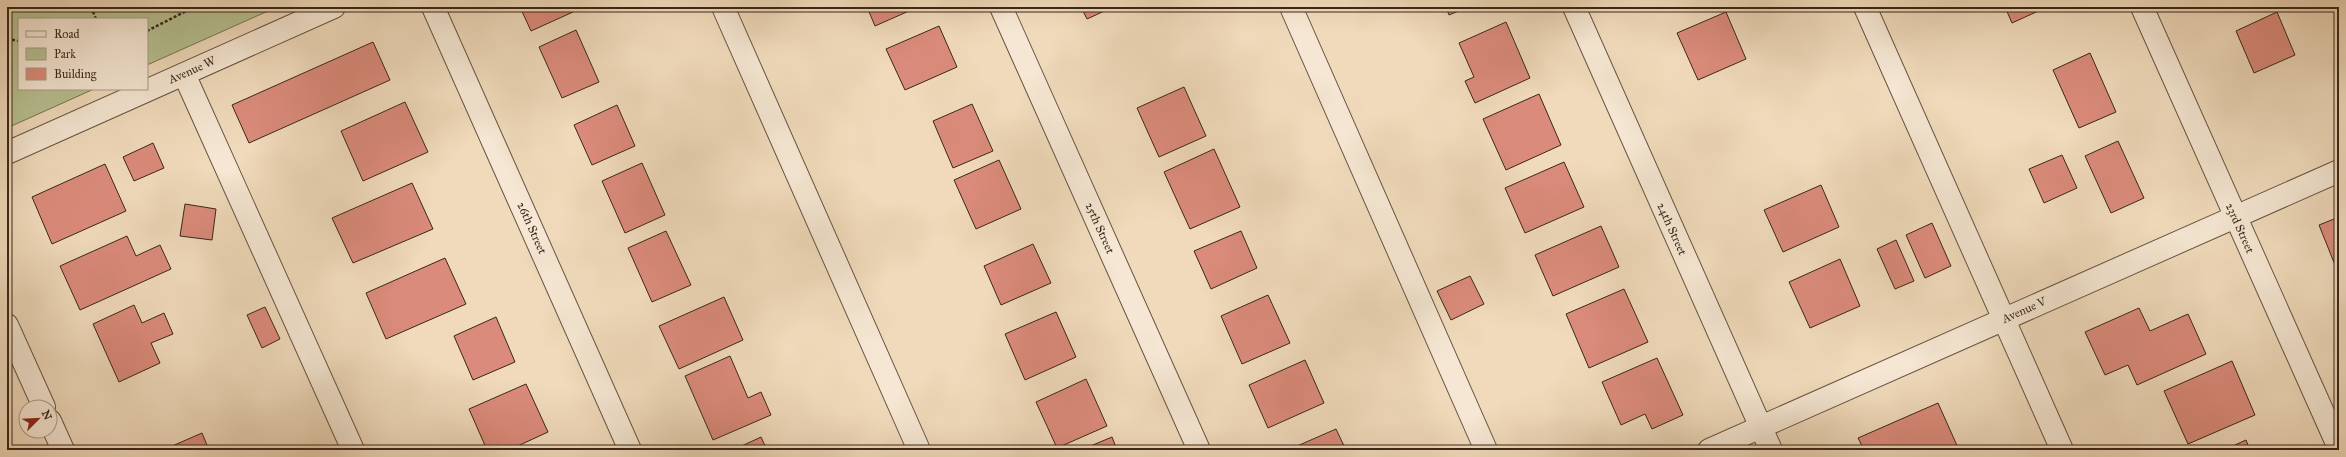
<svg xmlns="http://www.w3.org/2000/svg" width="2346" height="457" viewBox="0 0 2346 457" font-family="'IM FELL Great Primer',serif">
  <style>
    .green { fill: #b6c092; stroke: #787455 }
    .building { fill: #db8b7b; stroke: #392718 }
    .lines { fill: none; stroke-linecap: round; stroke-linejoin: round }
    .minor-casing { stroke: #675441; stroke-width: 24 }
    .path { stroke: #392718; stroke-width: 2.5; stroke-dasharray: 3 2; stroke-linecap: butt }
    .minor { stroke: #f5e7d3; stroke-width: 22 }
    .labels { text-anchor: middle; stroke-width: 3; stroke-linejoin: round; paint-order: stroke }
    .street-label { font-size: 12px; fill: #392718; stroke: #f5e7d3 }
  </style>
  <rect width="100%" height="100%" fill="#f0dabb"/>
  <filter id="stains"><feTurbulence type="fractalNoise" baseFrequency=".005" numOctaves="4"/><feColorMatrix values="0 0 0 0 .2 0 0 0 0 .09 0 0 0 0 .02 0 0 0 .5 -.17"/></filter>
  <radialGradient id="worn" r=".72"><stop offset=".6" stop-color="#630" stop-opacity="0"/><stop offset="1" stop-color="#630" stop-opacity=".3"/></radialGradient>
  <path class="green" d="M 7,7 L 277,7 L 147,65 L 147,19 L 19,19 L 19,89 L 94,89 L 7,128 Z"/>
  <path class="building" d="M 520,7 L 584,7 L 531,31 Z
    M 867,7 L 918,7 L 875,26 Z
    M 1081,7 L 1113,7 L 1087,19 Z
    M 1446,7 L 1468,7 L 1449,15 Z
    M 2005,7 L 2047,7 L 2012,23 Z
    M 1726,12 L 1746,59 L 1698,80 L 1677,33 Z
    M 2277,12 L 2295,55 L 2254,73 L 2236,31 Z
    M 1506,22 L 1530,78 L 1475,103 L 1465,81 L 1474,77 L 1459,43 Z
    M 939,26 L 957,67 L 905,90 L 886,49 Z
    M 576,30 L 599,82 L 562,98 L 539,47 Z
    M 373,42 L 390,80 L 249,143 L 232,105 Z
    M 2090,53 L 2116,112 L 2079,128 L 2053,70 Z
    M 1184,87 L 1206,136 L 1159,157 L 1137,108 Z
    M 1539,94 L 1561,145 L 1506,170 L 1483,119 Z
    M 405,102 L 428,152 L 363,181 L 341,131 Z
    M 972,104 L 993,151 L 953,168 L 933,121 Z
    M 617,105 L 635,146 L 592,165 L 574,125 Z
    M 2118,141 L 2144,198 L 2111,213 L 2085,156 Z
    M 153,143 L 164,168 L 134,181 L 123,157 Z
    M 1214,149 L 1240,207 L 1190,229 L 1164,172 Z
    M 2062,155 L 2077,188 L 2044,203 L 2029,169 Z
    M 999,160 L 1021,209 L 976,229 L 954,180 Z
    M 1564,162 L 1584,207 L 1525,233 L 1505,188 Z
    M 642,163 L 665,215 L 625,233 L 602,181 Z
    M 105,164 L 126,211 L 52,244 L 32,197 Z
    M 412,183 L 433,229 L 353,263 L 332,218 Z
    M 1821,185 L 1839,227 L 1783,252 L 1764,210 Z
    M 185,204 L 216,209 L 212,240 L 180,236 Z
    M 2339,217 L 2339,269 L 2337,270 L 2319,225 Z
    M 1932,223 L 1951,266 L 1925,278 L 1906,235 Z
    M 1601,226 L 1619,267 L 1553,296 L 1535,255 Z
    M 666,231 L 691,285 L 652,302 L 628,248 Z
    M 1241,231 L 1257,268 L 1211,289 L 1194,251 Z
    M 127,236 L 136,256 L 160,245 L 171,269 L 80,310 L 60,266 Z
    M 1896,240 L 1914,281 L 1895,289 L 1877,249 Z
    M 1033,244 L 1051,283 L 1001,305 L 984,266 Z
    M 445,258 L 466,304 L 386,339 L 366,293 Z
    M 1840,259 L 1860,306 L 1810,328 L 1789,282 Z
    M 1470,276 L 1484,304 L 1451,320 L 1437,291 Z
    M 1624,289 L 1648,342 L 1589,368 L 1566,314 Z
    M 1268,295 L 1290,343 L 1242,364 L 1221,316 Z
    M 724,297 L 743,340 L 679,369 L 659,326 Z
    M 134,305 L 142,323 L 164,313 L 173,334 L 151,343 L 160,363 L 119,382 L 93,324 Z
    M 265,307 L 280,339 L 262,348 L 247,315 Z
    M 2139,308 L 2150,331 L 2188,314 L 2206,354 L 2137,385 L 2128,365 L 2105,375 L 2085,332 Z
    M 1056,312 L 1076,357 L 1025,380 L 1005,334 Z
    M 496,317 L 515,362 L 473,380 L 454,336 Z
    M 730,356 L 748,398 L 761,392 L 771,415 L 713,440 L 685,376 Z
    M 1657,358 L 1683,415 L 1652,429 L 1645,414 L 1621,425 L 1602,382 Z
    M 1305,360 L 1324,403 L 1268,428 L 1249,385 Z
    M 2232,361 L 2255,415 L 2188,444 L 2164,391 Z
    M 1086,379 L 1107,426 L 1057,448 L 1036,402 Z
    M 526,384 L 548,432 L 509,450 L 487,450 L 469,409 Z
    M 1938,403 L 1959,450 L 1864,450 L 1858,438 Z
    M 1336,429 L 1346,450 L 1288,450 Z
    M 202,433 L 209,450 L 163,450 Z
    M 761,437 L 767,450 L 733,450 Z
    M 1112,437 L 1117,450 L 1081,450 Z
    M 2246,440 L 2250,450 L 2224,450 Z"/>
  <g class="lines">
    <defs>
      <path id="minor" d="M 433,7 L 630,450
        M 723,7 L 919,450
        M 1001,7 L 1199,450
        M 1291,7 L 1486,450
        M 1574,7 L 1771,450
        M 1865,7 L 2062,450
        M 2142,7 L 2339,448
        M 184,74 L 353,450
        M 7,153 L 334,7
        M 7,325 L 44,407
        M 50,421 L 63,450
        M 1709,450 L 2339,171"/>
    </defs>
    <use href="#minor" class="minor-casing"/>
    <path class="path" d="M 91,7 L 96,19
      M 147,31 L 194,7
      M 7,39 L 19,41"/>
    <use href="#minor" class="minor"/>
  </g>
  <g class="labels">
    <g class="street-label">
      <text transform="translate(192 70) rotate(-24)" y="4">Avenue W</text>
      <text transform="translate(532 228) rotate(66)" y="4">26th Street</text>
      <text transform="translate(1100 228) rotate(66)" y="4">25th Street</text>
      <text transform="translate(2240 228) rotate(66)" y="4">23rd Street</text>
      <text transform="translate(1672 229) rotate(66)" y="4">24th Street</text>
      <text transform="translate(2024 310) rotate(-24)" y="4">Avenue V</text>
    </g>
  </g>
  <rect width="2346" height="457" fill="none" stroke="#f0dabb" stroke-width="24"/>
  <rect x="8" y="8" width="2330" height="441" fill="none" stroke="#392718" stroke-width="2"/>
  <rect x="12" y="12" width="2322" height="433" fill="none" stroke="#392718"/>
  <rect x="18" y="18" width="130" height="72" fill="#f5e7d3" stroke="#aa9a88"/>
  <rect x="26" y="31" width="20" height="6" fill="#f5e7d3" stroke="#aa9a88"/>
  <text x="54" y="38" font-size="12" fill="#392718">Road</text>
  <rect x="26" y="48" width="20" height="12" fill="#b6c092" stroke="#aa9a88"/>
  <text x="54" y="58" font-size="12" fill="#392718">Park</text>
  <rect x="26" y="68" width="20" height="12" fill="#db8b7b" stroke="#aa9a88"/>
  <text x="54" y="78" font-size="12" fill="#392718">Building</text>
  <g transform="translate(38 419) rotate(66)"><circle r="19" fill="#f5e7d3" stroke="#aa9a88"/>
  <path d="M0-3L7 15L0 10L-7 15Z" fill="#8f2418"/>
  <text y="-6" font-size="11" font-weight="bold" text-anchor="middle" fill="#392718">N</text>
  </g>
  <rect width="100%" height="100%" filter="url(#stains)"/>
  <rect width="100%" height="100%" fill="url(#worn)"/>
</svg>
